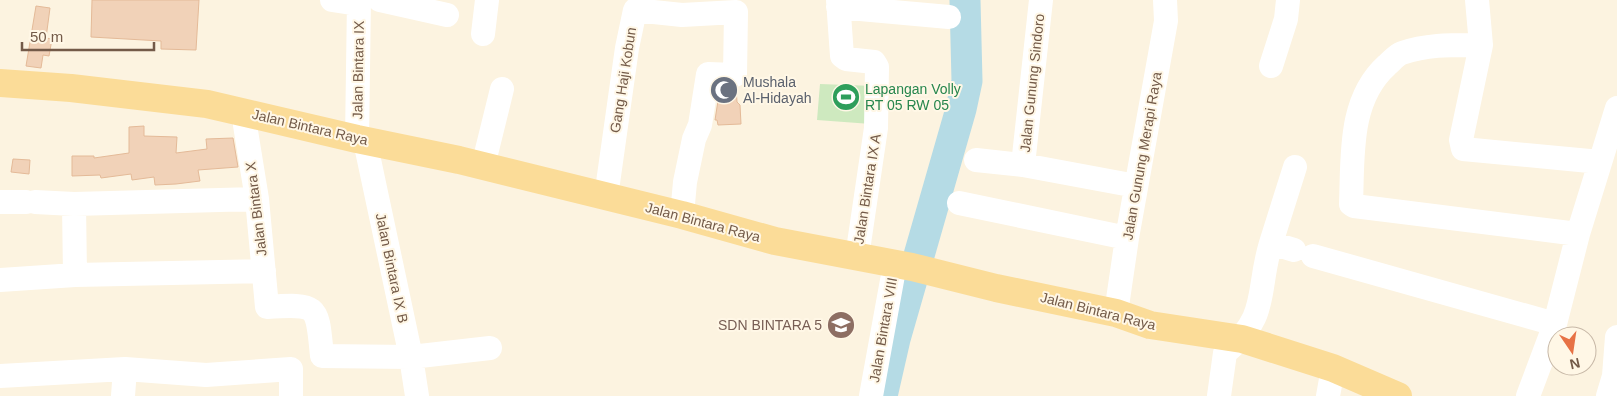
<svg xmlns="http://www.w3.org/2000/svg" width="1617" height="396" viewBox="0 0 1617 396" font-family="Helvetica,sans-serif">
  <style>
    .green { fill: #cee9bf }
    .lines { fill: none; stroke-linecap: round; stroke-linejoin: round }
    .river { stroke: #b5dbe5; stroke-width: 31 }
    .building { fill: #f1d2b8; stroke: #e4ba98 }
    .minor { stroke: #fff; stroke-width: 24 }
    .major { stroke: #fbdc98; stroke-width: 28 }
    .labels { text-anchor: middle; stroke-width: 4; stroke-linejoin: round; paint-order: stroke }
    .street-label { font-size: 14px; fill: #735a48; stroke: #fff7e6 }
    .worship-label { font-size: 14px; fill: #5b616d; stroke: #fff7e6; text-anchor: start }
    .leisure-label { font-size: 14px; fill: #27864d; stroke: #fff7e6; text-anchor: start }
    .education-label { font-size: 14px; fill: #785e54; stroke: #fff7e6; text-anchor: end }
  </style>
  <rect width="100%" height="100%" fill="#fcf3e0"/>
  <path class="green" d="M 820,84 L 874,86 L 871,124 L 817,120 Z"/>
  <g class="lines">
    <path class="river" d="M 882,396 L 895,339 L 961,109 L 967,81 L 965,0"/>
  </g>
  <path class="building" d="M 92,0 L 199,0 L 196,50 L 161,49 L 161,41 L 91,37 Z
    M 36,6 L 50,8 L 46,38 L 52,39 L 49,56 L 43,55 L 41,68 L 26,66 Z
    M 720,88 L 736,88 L 737,102 L 740,105 L 741,124 L 718,125 L 717,120 L 715,120 Z
    M 144,126 L 144,136 L 177,137 L 176,153 L 207,149 L 206,139 L 233,138 L 238,167 L 198,170 L 200,181 L 176,184 L 155,185 L 154,177 L 132,180 L 131,174 L 101,178 L 100,175 L 72,176 L 72,156 L 94,156 L 94,158 L 129,153 L 129,127 Z
    M 13,159 L 30,160 L 29,174 L 11,172 Z"/>
  <g class="lines">
    <path class="minor" d="M 332,0 L 358,4
      M 380,0 L 447,15
      M 838,0 L 842,56 L 846,59 L 874,62 L 877,67 L 876,128 L 857,257
      M 1477,0 L 1481,45 L 1461,140 L 1463,149 L 1600,162
      M 838,7 L 949,17
      M 483,34 L 487,0
      M 1481,45 C 1454,45 1428,44 1402,53 C 1396,55 1392,61 1387,65 C 1348,100 1353,157 1351,204 L 1354,206 L 1578,234
      M 1271,66 L 1286,19 L 1288,0
      M 246,112 L 245,125 L 257,199 L 267,307 C 320,303 317,306 322,356 L 411,357 L 490,348
      M 357,139 L 359,0
      M 365,141 L 411,357 L 417,396
      M 976,160 L 1023,165 L 1136,186
      M 1023,165 L 1041,0
      M 483,166 L 502,89
      M 606,197 L 627,48 L 635,10 L 682,15 L 736,12 L 735,75 L 708,74 L 700,125 L 694,139 L 685,182 L 682,215
      M 0,202 L 26,202
      M 35,202 L 74,204 L 257,199
      M 959,203 L 1127,238
      M 74,204 L 75,275
      M 1271,243 L 1295,167
      M 1313,256 L 1555,324 L 1528,396
      M 0,280 L 75,275 L 264,271
      M 1116,313 L 1127,238 L 1166,21 L 1165,0
      M 1555,324 L 1578,234 L 1617,108
      M 0,376 L 125,369 L 206,375 L 291,369 L 291,396
      M 123,396 L 125,369
      M 871,396 L 895,264
      M 1219,396 L 1225,353 C 1270,316 1256,292 1271,243 L 1294,250
      M 1328,396 L 1333,368
      M 1608,396 L 1614,376 L 1617,337"/>
    <path class="major" d="M 0,83 L 71,88 L 207,104 L 357,139 L 459,160 L 682,215 L 775,241 L 912,267 L 996,288 L 1116,313 L 1150,325 L 1242,339 L 1333,368 L 1398,396"/>
  </g>
  <defs>
    <symbol id="mosque-disc" viewBox="-11 -11 22 22"><circle r="9.5" fill="#6b7280" stroke="#fff7e6"/><path d="M3.5-4.9A6 6 0 1 0 3.5 4.9A5 5 0 1 1 3.5-4.9Z" fill="#fff"/></symbol>
    <symbol id="stadium-disc" viewBox="-11 -11 22 22"><circle r="9.5" fill="#2e9e5b" stroke="#fff7e6"/><path d="M0-5a6.5 5 0 1 0 0 10a6.5 5 0 1 0 0-10ZM-3.5-1.8h7v3.6h-7Z" fill="#fff"/></symbol>
    <symbol id="school-disc" viewBox="-11 -11 22 22"><circle r="9.5" fill="#8d6e63" stroke="#fff7e6"/><path d="M0-5L7-2L0 1L-7-2ZM-4 1L0 2.5L4 1V4Q0 6-4 4Z" fill="#fff"/></symbol>
  </defs>
  <g fill-rule="evenodd">
    <use href="#mosque-disc" x="708" y="74" width="32" height="32"/>
    <use href="#stadium-disc" x="830" y="81" width="32" height="32"/>
    <use href="#school-disc" x="825" y="309" width="32" height="32"/>
  </g>
  <g class="labels">
    <g class="street-label">
      <text transform="translate(358 70) rotate(-89)" y="5">Jalan Bintara IX</text>
      <text transform="translate(623 80) rotate(-81)" y="5">Gang Haji Kobun</text>
      <text transform="translate(1032 83) rotate(-84)" y="5">Jalan Gunung Sindoro</text>
      <text transform="translate(310 127) rotate(13)" y="5">Jalan Bintara Raya</text>
      <text transform="translate(1142 156) rotate(-80)" y="5">Jalan Gunung Merapi Raya</text>
      <text transform="translate(867 189) rotate(-81)" y="5">Jalan Bintara IX A</text>
      <text transform="translate(256 209) rotate(-97)" y="5">Jalan Bintara X</text>
      <text transform="translate(703 222) rotate(15)" y="5">Jalan Bintara Raya</text>
      <text transform="translate(392 268) rotate(78)" y="5">Jalan Bintara IX B</text>
      <text transform="translate(1098 311) rotate(14)" y="5">Jalan Bintara Raya</text>
      <text transform="translate(883 330) rotate(-80)" y="5">Jalan Bintara VIII</text>
    </g>
    <g class="worship-label">
      <text x="743" y="87">Mushala<tspan x="743" dy="16">Al-Hidayah</tspan></text>
    </g>
    <g class="leisure-label">
      <text x="865" y="94">Lapangan Volly<tspan x="865" dy="16">RT 05 RW 05</tspan></text>
    </g>
    <g class="education-label">
      <text x="822" y="330">SDN BINTARA 5</text>
    </g>
  </g>
  <g transform="translate(1572 351) rotate(167)"><circle r="24" fill="#fff7e6" stroke="#c7b8a7"/>
  <path d="M0-4L9 19L0 12L-9 19Z" fill="#e77245"/>
  <text y="-8" font-size="14" font-weight="bold" text-anchor="middle" fill="#735a48">N</text>
  </g>
  <path d="M22 42v8h132v-8" fill="none" stroke="#735a48" stroke-width="2.5"/>
  <text x="30" y="42" font-size="15" fill="#735a48" stroke="#fff7e6" stroke-width="4" paint-order="stroke">50 m</text>
</svg>
